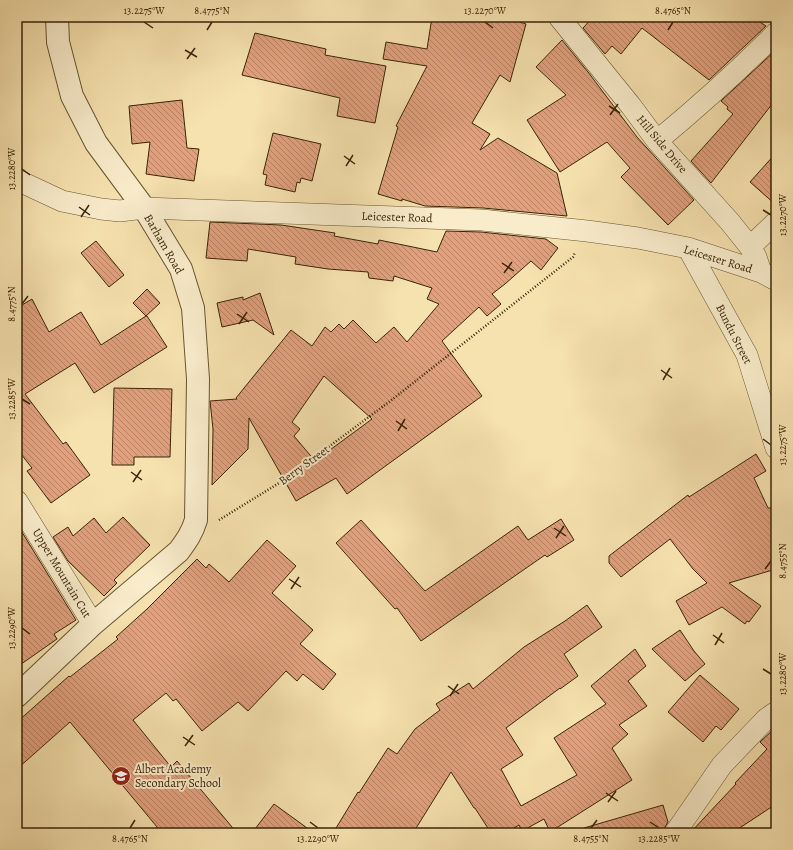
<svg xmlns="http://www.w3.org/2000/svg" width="793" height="850" viewBox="0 0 793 850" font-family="Alegreya,serif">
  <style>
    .building { fill: url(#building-back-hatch); stroke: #392508; fill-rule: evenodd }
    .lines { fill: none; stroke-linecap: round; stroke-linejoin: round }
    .minor-casing { stroke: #685432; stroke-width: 22 }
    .tertiary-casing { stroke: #685432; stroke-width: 24 }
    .path { stroke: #392508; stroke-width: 2.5; stroke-dasharray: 1 2; stroke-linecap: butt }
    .minor { stroke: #f9eccb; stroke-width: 21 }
    .tertiary { stroke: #f9eccb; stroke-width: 22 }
    .ticks { fill: none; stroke: #392508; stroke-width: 1.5 }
    .labels { text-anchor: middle; stroke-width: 4; stroke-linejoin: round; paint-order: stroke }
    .street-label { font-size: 12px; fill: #392508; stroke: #f9eccb }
    .poi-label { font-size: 12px; fill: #392508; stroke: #f9eccb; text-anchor: start }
    .neatline { fill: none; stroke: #392508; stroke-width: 1.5 }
    .ticks-label { font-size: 10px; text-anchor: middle; fill: #392508 }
  </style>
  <defs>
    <pattern id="building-back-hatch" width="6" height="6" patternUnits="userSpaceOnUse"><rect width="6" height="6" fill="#e1a17f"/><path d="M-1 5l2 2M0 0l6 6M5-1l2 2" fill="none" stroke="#b78366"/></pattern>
  </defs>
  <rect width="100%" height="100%" fill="#f6e2af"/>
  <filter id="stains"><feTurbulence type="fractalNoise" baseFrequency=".005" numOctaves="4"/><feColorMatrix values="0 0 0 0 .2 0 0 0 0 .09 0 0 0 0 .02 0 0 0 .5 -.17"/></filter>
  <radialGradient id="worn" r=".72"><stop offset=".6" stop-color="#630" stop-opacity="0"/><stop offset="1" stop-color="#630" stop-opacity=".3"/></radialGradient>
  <path class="building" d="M 432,17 L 504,17 L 526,24 L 510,82 L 500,75 L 472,123 L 490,134 L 480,150 L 498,138 L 557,173 L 567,216 L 483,208 L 425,206 L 402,199 L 402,201 L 378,194 L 398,127 L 396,126 L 427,66 L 383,59 L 386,42 L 427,49 Z
    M 593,17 L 752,17 L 766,26 L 709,80 L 642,28 L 621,54 L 612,46 L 605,54 L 583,28 Z
    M 255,33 L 326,49 L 325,55 L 386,66 L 375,123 L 337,116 L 340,98 L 242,75 Z
    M 562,40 L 588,72 L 637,137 L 694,200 L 668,225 L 621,177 L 630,168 L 607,142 L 560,172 L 527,120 L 566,95 L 536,67 Z
    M 776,50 L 776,99 L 711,183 L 691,161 L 733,114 L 727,109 L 728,107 L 721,101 Z
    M 182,100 L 187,148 L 199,149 L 194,181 L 146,174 L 150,142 L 132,144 L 129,106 Z
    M 273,133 L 321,144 L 312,181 L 301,178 L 300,183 L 297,182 L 295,192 L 265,185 L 267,175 L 263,174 Z
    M 776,153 L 776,205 L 750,182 Z
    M 210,222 L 281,225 L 335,233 L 334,236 L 378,244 L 379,240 L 437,252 L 446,231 L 481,232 L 546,239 L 558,248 L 541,270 L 531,261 L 505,284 L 492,294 L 501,304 L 487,316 L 479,307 L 442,341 L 482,396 L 347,494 L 336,478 L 296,501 L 249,418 L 248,449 L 212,485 L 213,429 L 210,401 L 237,399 L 236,398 L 291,330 L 312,346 L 325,327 L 331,332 L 339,324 L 344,329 L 353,320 L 376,343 L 394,327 L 407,342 L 439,304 L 427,299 L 432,288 L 394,276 L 393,281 L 369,278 L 368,272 L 328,269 L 295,264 L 296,257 L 248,249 L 247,261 L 206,258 ZM 324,376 L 372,419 L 315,461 L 294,436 L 300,429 L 292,422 Z
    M 96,241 L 124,275 L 109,287 L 81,253 Z
    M 147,289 L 160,303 L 146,316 L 147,316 L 167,347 L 94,393 L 75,363 L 25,394 L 63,444 L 66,442 L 90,475 L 51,503 L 27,471 L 32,468 L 17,449 L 17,308 L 32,299 L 49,332 L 81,312 L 101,345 L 146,316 L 133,303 Z
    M 260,293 L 274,335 L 253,320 L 222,327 L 217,303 L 243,297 L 243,300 Z
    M 114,388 L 172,389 L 170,457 L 134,457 L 134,465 L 112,465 Z
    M 756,454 L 766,471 L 754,478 L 768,508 L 771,508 L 776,527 L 776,569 L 729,583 L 761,606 L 749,622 L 747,621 L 745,624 L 722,607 L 689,625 L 676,601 L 707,583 L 693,569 L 670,539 L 621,577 L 609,563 L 609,556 L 688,495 L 689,497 Z
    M 123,517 L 150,545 L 114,580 L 117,583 L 104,596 L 68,561 L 53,537 L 68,527 L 73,536 L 94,518 L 106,533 Z
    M 561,519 L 574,540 L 547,557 L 545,555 L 421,641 L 397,608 L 395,609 L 336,543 L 361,520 L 425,591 L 518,526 L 528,540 Z
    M 17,524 L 76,620 L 54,634 L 57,639 L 17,667 Z
    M 267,540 L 296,566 L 272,593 L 313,630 L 300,644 L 336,674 L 323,690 L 303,674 L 297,681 L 286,671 L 248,711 L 238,702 L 202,731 L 176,699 L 173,701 L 166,693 L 133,720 L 171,767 L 177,761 L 237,833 L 162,833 L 70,722 L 17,769 L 17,722 L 69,676 L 70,677 L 118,639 L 116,637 L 147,609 L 197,559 L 206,568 L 209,564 L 229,582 Z
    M 587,605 L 602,627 L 564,654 L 578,676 L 560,689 L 560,688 L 506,728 L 523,755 L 501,769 L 521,806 L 577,775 L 554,738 L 606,704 L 591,686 L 635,649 L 646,666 L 628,681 L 647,706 L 619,725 L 628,734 L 612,748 L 632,780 L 550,832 L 544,819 L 522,831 L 519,825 L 506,833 L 491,833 L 475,808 L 474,808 L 451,772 L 413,833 L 333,833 L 358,792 L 359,793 L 388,748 L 397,754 L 415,729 L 440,710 L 436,704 L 469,683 L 473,689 L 524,647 L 565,621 Z
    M 680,630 L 694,651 L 705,664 L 685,681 L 652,649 Z
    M 700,675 L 739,709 L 721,730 L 716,726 L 703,742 L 668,712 Z
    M 776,727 L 776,804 L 732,833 L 690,833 L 736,784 L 735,783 L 767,749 L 760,742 Z
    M 274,804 L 314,833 L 252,833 Z
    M 663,805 L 668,822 L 665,827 L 663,833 L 584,833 L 584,828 Z"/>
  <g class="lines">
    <defs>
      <path id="minor" d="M 559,17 L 631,106 L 657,141 L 730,222 L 750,247 L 756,257 L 761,272
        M 657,141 C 698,107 738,71 776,33
        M 17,180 L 62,201 L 101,209 L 120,211 L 144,208 L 482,220 L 587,231 L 638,238 L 688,248 L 761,272 L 776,280
        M 750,247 L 776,222
        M 688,248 L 747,355 L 776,448
        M 17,501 L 93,624
        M 675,833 L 722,765 L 766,719 L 776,712"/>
      <path id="tertiary" d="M 17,696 L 93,624 L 179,551 C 187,540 192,533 196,520 L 198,379 L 193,308 L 181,269 L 144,208 L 96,143 L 72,96 L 58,42 L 57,17"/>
    </defs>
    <use href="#minor" class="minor-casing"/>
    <use href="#tertiary" class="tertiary-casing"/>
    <path class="path" d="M 219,520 L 284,480 L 389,402 L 573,257 L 575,252"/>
    <use href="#minor" class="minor"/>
    <use href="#tertiary" class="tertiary"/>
  </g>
  <path class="ticks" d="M 144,22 L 153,28M 485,22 L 493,28M 207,30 L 212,22M 668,30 L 673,22M 185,50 L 197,57M 187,59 L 195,48M 609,106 L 620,113M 610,115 L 618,104M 344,156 L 355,164M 346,166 L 353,155M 22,169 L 30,175M 79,207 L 90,215M 763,210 L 771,215M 81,217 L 89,205M 502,263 L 514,271M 504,273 L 512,262M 22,304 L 28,296M 237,314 L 249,322M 239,324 L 247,312M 661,370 L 672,378M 663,380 L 670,368M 22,399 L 30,404M 396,421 L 407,429M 398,431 L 405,419M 763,439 L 771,445M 131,472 L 142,480M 133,482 L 141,470M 554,528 L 566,536M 556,538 L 564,526M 765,569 L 771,561M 289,579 L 301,587M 291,589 L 299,577M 22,628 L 30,634M 713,635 L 724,643M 715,645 L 722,633M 763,669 L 771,674M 448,686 L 459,694M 450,696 L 458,684M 183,737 L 195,745M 185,746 L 193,735M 606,793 L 618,801M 608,802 L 616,791M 310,822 L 318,828M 650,822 L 659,828M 130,828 L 135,820M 591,828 L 597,820"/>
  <defs>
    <symbol id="school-disc" viewBox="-11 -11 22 22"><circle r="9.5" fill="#8f2418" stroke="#f9eccb"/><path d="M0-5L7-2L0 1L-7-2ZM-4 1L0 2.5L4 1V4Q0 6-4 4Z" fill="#fff"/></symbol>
  </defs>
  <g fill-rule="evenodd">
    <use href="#school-disc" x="110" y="765" width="22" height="22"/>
  </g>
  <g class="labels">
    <g class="street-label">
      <text transform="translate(662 144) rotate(50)" y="4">Hill Side Drive</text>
      <text transform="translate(397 217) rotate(2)" y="4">Leicester Road</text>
      <text transform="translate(164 244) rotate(60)" y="4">Barham Road</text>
      <text transform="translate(718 259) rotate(17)" y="4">Leicester Road</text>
      <text transform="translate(734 334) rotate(63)" y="4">Bundu Street</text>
      <text transform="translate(304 465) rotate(-36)" y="4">Berry Street</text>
      <text transform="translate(62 573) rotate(59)" y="4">Upper Mountain Cut</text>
    </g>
    <g class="poi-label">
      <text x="135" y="773">Albert Academy<tspan x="135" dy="14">Secondary School</tspan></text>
    </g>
  </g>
  <rect width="793" height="850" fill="none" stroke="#f6e2af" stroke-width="44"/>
  <rect x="22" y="22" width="749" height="806" class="neatline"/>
  <g class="ticks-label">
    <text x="144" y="14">13.2275°W</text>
    <text x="212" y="14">8.4775°N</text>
    <text x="485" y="14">13.2270°W</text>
    <text x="673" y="14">8.4765°N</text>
    <text transform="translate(11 169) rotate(-90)" y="4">13.2280°W</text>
    <text transform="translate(782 215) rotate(-90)" y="4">13.2270°W</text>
    <text transform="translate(11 304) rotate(-90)" y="4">8.4775°N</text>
    <text transform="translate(11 399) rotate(-90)" y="4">13.2285°W</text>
    <text transform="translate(782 445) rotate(-90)" y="4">13.2275°W</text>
    <text transform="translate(782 561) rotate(-90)" y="4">8.4755°N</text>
    <text transform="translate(11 628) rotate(-90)" y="4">13.2290°W</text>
    <text transform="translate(782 674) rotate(-90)" y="4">13.2280°W</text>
    <text x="130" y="842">8.4765°N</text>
    <text x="318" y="842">13.2290°W</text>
    <text x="591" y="842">8.4755°N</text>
    <text x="659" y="842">13.2285°W</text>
  </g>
  <rect width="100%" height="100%" filter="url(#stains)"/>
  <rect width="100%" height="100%" fill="url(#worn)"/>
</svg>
